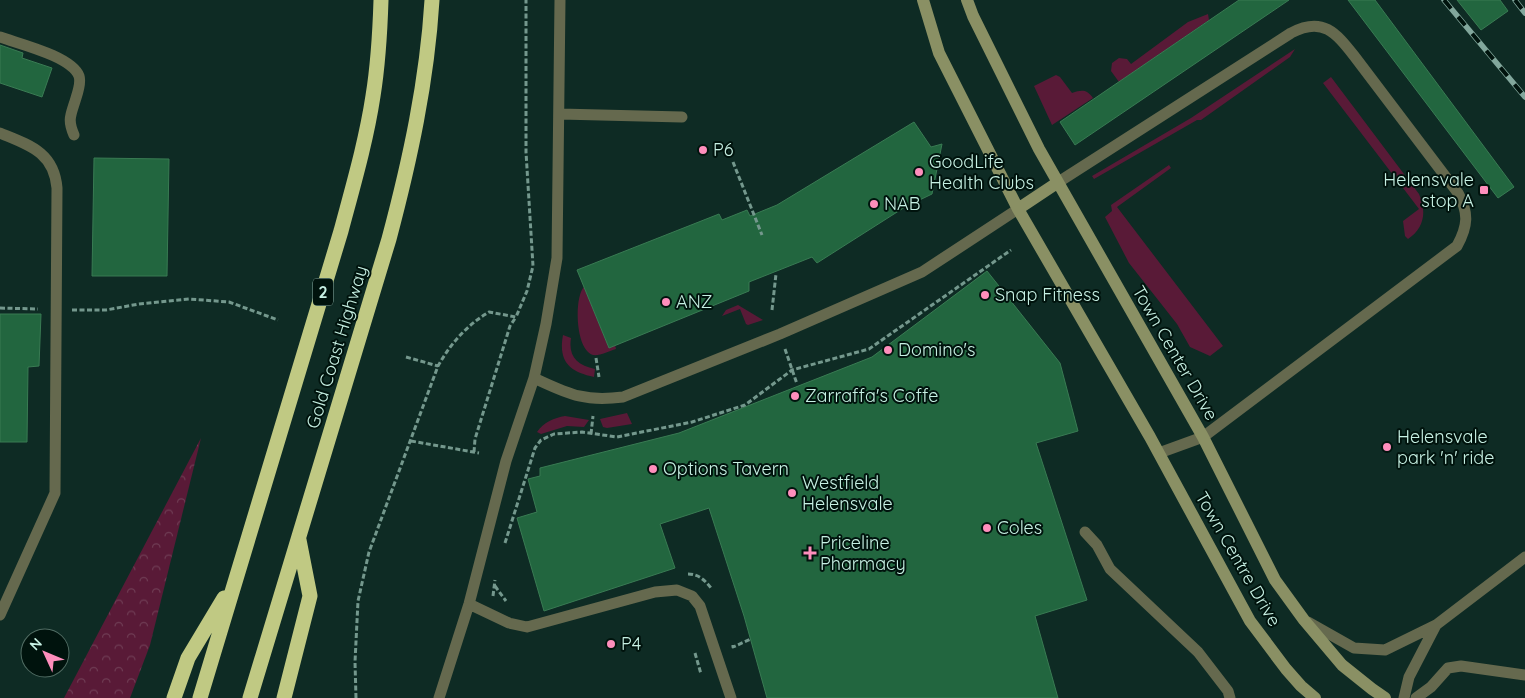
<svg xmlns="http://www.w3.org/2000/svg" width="1525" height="698" viewBox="0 0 1525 698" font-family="Quicksand,sans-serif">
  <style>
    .green { fill: #591a37 }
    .forest { fill: url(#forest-crowns) }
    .building { fill: #22663f; stroke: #397b53 }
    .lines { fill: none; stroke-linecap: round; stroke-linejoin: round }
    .path { stroke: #74988d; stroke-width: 3; stroke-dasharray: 5 2.5; stroke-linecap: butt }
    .lane { stroke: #65694e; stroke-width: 11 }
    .secondary { stroke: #8a9064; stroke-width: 12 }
    .highway { stroke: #c0c983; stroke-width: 15 }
    .rail-casing { stroke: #82a79c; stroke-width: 5.5 }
    .rail { stroke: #00130d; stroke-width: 4; stroke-dasharray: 11; stroke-linecap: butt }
    .poi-dot { fill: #fe8ebc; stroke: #00130d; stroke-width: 2 }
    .labels { text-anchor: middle; stroke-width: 4; stroke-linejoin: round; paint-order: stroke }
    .shield { fill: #00130d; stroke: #8baea4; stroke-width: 1 }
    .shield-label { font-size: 16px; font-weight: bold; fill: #c7f1e4 }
    .poi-label { font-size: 18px; fill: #c7f1e4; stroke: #00130d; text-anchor: start }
    .street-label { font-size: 18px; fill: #c7f1e4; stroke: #00130d }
  </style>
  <defs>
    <pattern id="forest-crowns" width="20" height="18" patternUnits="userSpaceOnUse" patternTransform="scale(1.25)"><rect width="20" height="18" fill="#591a37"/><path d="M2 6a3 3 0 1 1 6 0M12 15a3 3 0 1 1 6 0" fill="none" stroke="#6f3c54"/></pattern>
  </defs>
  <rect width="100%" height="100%" fill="#0e2b24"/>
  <path class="green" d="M 1208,14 L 1209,20 L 1119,82 L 1111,71 L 1112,63 L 1119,58 L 1127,59 L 1131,64 L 1188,22 Z
    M 1295,49 L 1290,57 L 1201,120 L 1197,120 L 1094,179 L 1092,176 L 1191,118 Z
    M 1056,75 L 1060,77 L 1072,93 C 1082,90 1086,89 1093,98 L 1052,125 L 1034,86 Z
    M 1331,77 L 1419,194 C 1427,212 1424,228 1408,239 L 1405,236 L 1403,221 L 1419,209 L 1323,83 Z
    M 1169,165 L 1171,168 L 1117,207 L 1223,346 L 1210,356 L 1190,347 L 1177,324 L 1129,263 L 1105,217 L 1112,211 L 1111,205 Z
    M 584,287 L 609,348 L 615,345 L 616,349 C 609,351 600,356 593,355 C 575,350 574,297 584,287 Z
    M 738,305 L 763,320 L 748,325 L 746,324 L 740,309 L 722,316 L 726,310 Z
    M 563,335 L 571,338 C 568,356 577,365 595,369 L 594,377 C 570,372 558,362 563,335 Z
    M 627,413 L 632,424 L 607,428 L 603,427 L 600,419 Z
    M 565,416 L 589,420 L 584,427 L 567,426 L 541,434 L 537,432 C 544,422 554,418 565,416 Z"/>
  <path class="forest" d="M 201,438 L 150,645 L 130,698 L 64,698 Z"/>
  <path class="building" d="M 1239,0 L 1289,0 L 1075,145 L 1060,122 Z
    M 1348,0 L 1375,0 L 1514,187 L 1498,198 Z
    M 1457,0 L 1500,0 L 1508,11 L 1481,30 Z
    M 0,45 L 23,53 L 22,58 L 52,68 L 42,97 L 0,83 Z
    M 914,122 L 931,147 L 942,144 L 932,194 L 905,207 L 817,263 L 812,257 L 749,282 L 749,291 L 609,348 L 577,270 L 719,214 L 722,220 L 747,210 L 750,216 L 777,205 Z
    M 94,158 L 169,159 L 167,276 L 92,276 Z
    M 987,271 L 1060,363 L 1078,431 L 1036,443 L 1087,600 L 1035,616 L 1058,698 L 767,698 L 744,616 L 709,508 L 660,524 L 675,568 L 544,611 L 517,518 L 537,512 L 528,479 L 540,476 L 540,468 L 679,433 L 872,357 Z
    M 0,314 L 41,314 L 39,366 L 28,367 L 27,442 L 0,442 Z"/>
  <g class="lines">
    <path class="path" d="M 733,162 L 762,235
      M 0,308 L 38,309
      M 72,310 L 106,310 L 139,304 L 189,299 L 229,302 L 278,320
      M 772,310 L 776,274
      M 785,349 L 797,384
      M 406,357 L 438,366
      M 596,358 L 599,377
      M 591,434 L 593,416
      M 411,441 L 479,453
      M 474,452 L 475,439 L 510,326 L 516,317
      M 505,543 L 535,448 L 541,440 L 554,434 L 582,432 L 617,437 L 692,422 L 745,405 L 792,370 L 869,349 L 1011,250
      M 688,574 C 698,574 705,580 711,588
      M 495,586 L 506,601
      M 493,596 L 495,580
      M 733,645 L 733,647 L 751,639
      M 695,653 L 701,674
      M 356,698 L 355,662 L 358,601 L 369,552 L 438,366 C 451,343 467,325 489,312 L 516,317 L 527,291 L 533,266 L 526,152 L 526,0"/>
    <path class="lane" d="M 0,37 C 19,44 71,56 79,76 C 81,82 78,92 76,98 C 71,115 67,119 74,135
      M 560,114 L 682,117
      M 0,133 C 29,145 54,152 57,188 L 55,493 L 0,615
      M 1057,183 L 1291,33 C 1323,16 1336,33 1355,57 L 1458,193 C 1469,213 1468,226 1457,246 L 1203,437 L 1159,453
      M 534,378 C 569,394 583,402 623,397 L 780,334 L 922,272 L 1018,209
      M 1085,532 L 1097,545 L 1110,569 L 1198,652 L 1228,691 L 1230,698
      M 469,604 L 509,623 L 527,627 L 655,592 L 677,590 L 692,596 L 700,606 L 731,698
      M 1308,622 L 1354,648 L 1385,650 L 1436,625
      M 439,698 L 469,604 L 506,461 L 534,378 L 546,324 L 557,258 L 560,0
      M 1404,698 L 1409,677 L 1436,625 L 1525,557
      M 1416,698 L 1431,687 L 1448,668 L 1461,666 L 1525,675"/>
    <path class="secondary" d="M 923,0 L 939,53 L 1018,209 L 1150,437 L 1250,621 L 1286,669 L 1301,686 L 1315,698
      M 967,0 L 973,16 L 1039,149 L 1203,437 L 1275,580 L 1304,620 L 1342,665 L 1372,689 L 1385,698
      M 1018,209 L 1057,183"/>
    <path class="highway" d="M 174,698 L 188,658 L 224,598
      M 200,698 L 341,231 C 353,186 366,142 373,96 C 378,65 380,32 381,0
      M 250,698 L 389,239 C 410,160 427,82 432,0
      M 284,698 L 310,596 L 299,540"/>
    <defs>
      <path id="rail" d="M 1444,0 L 1525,97
        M 1515,0 L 1525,13"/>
    </defs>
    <use href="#rail" class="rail-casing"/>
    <use href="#rail" class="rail"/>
  </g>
  <g class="poi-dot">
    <circle cx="703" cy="150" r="5"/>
    <circle cx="919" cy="172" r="5"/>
    <rect x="1479" y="185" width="10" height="10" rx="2.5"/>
    <circle cx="874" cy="204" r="5"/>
    <circle cx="985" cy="295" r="5"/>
    <circle cx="666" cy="302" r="5"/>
    <circle cx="888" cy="350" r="5"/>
    <circle cx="795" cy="396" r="5"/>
    <circle cx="1387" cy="447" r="5"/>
    <circle cx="653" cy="469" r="5"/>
    <circle cx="792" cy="493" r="5"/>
    <circle cx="987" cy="528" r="5"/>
    <path d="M807.5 545.5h5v5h5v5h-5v5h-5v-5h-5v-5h5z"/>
    <circle cx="611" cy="644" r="5"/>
  </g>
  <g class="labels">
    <rect class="shield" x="313" y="278.5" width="20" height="27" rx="4"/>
    <g class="shield-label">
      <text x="323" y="298">2</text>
    </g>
    <g class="poi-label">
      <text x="713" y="156">P6</text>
      <text x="929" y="168">GoodLife<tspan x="929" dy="21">Health Clubs</tspan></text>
      <text x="1474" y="186" text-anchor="end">Helensvale<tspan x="1474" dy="21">stop A</tspan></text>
      <text x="884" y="210">NAB</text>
      <text x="995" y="301">Snap Fitness</text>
      <text x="676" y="308">ANZ</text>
      <text x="898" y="356">Domino's</text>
      <text x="805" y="402">Zarraffa's Coffe</text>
      <text x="1397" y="443">Helensvale<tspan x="1397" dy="21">park 'n' ride</tspan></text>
      <text x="663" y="475">Options Tavern</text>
      <text x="802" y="489">Westfield<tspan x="802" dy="21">Helensvale</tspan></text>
      <text x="997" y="534">Coles</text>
      <text x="820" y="549">Priceline<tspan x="820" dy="21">Pharmacy</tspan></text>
      <text x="621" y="650">P4</text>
    </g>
    <g class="street-label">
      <text transform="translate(337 347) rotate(-73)" y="6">Gold Coast Highway</text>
      <text transform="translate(1175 353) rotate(60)" y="6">Town Center Drive</text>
      <text transform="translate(1238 559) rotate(60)" y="6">Town Centre Drive</text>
    </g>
  </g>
  <g transform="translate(45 653) rotate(314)"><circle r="24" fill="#00130d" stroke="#506c63"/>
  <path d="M0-4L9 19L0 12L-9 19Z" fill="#fe8ebc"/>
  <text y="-8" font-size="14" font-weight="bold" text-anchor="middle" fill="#c7f1e4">N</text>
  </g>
</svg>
